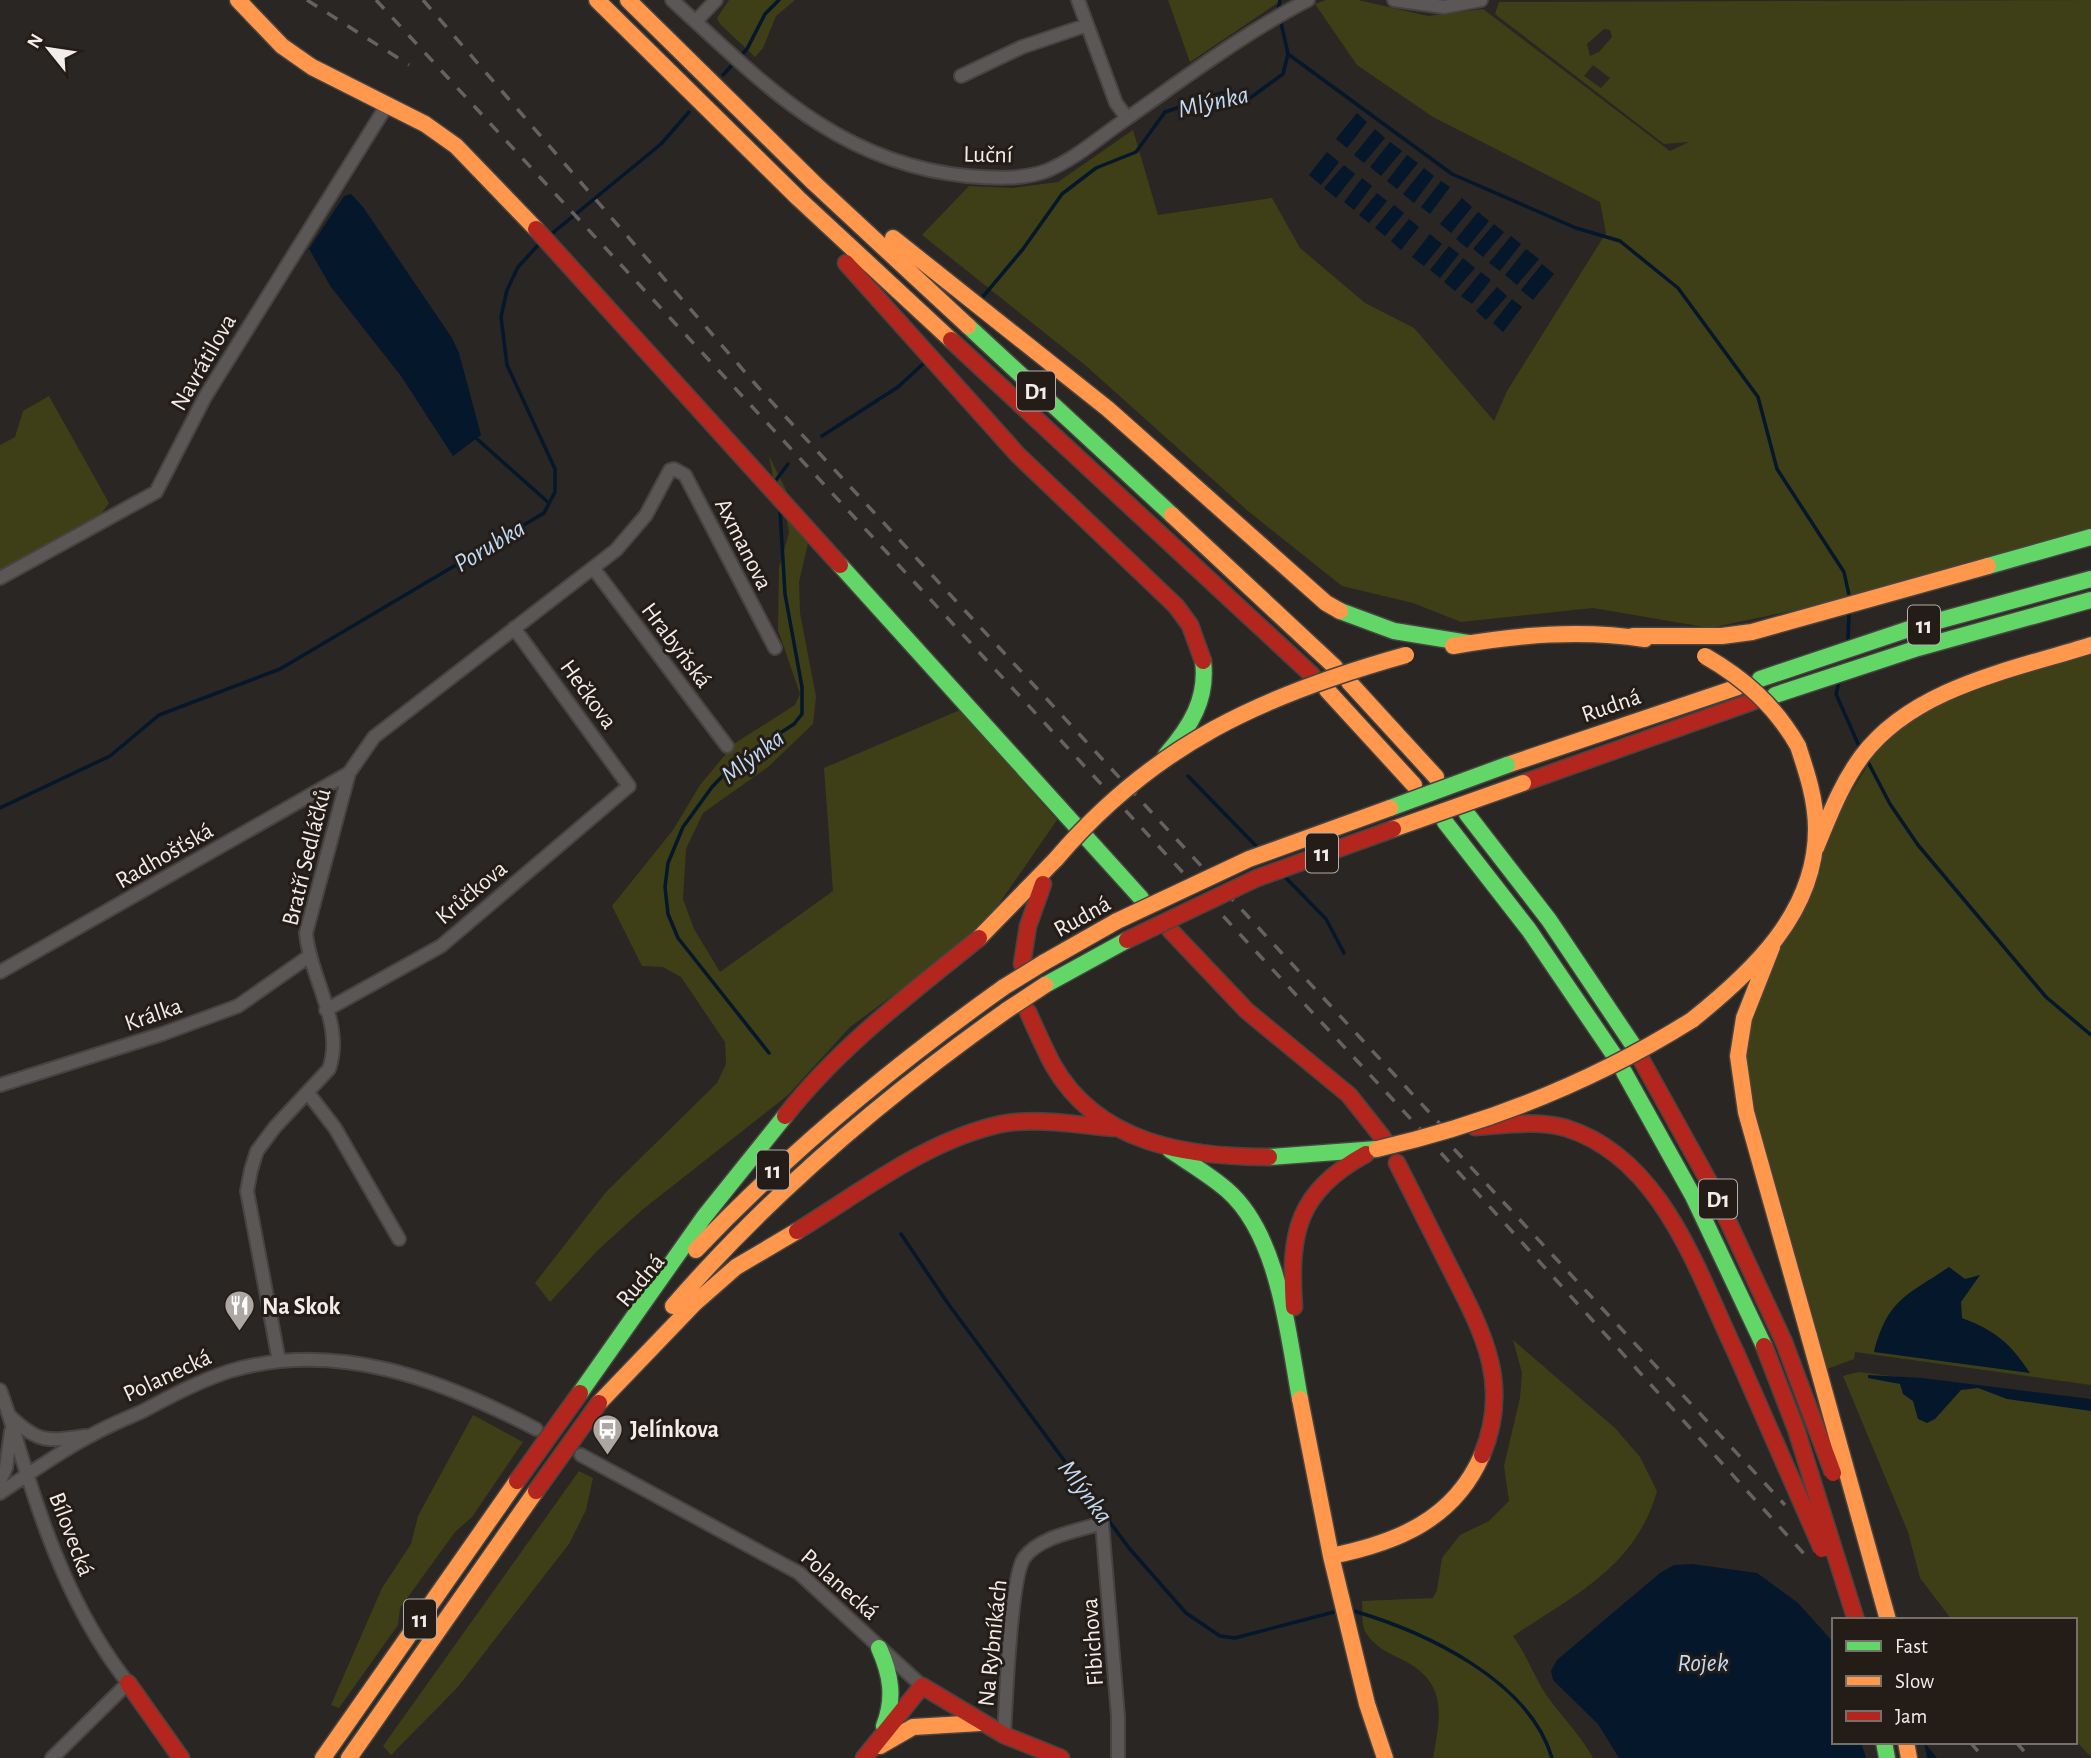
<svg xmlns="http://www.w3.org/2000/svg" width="2091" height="1758" viewBox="0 0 2091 1758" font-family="'Alegreya Sans',sans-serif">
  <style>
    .green { fill: #3e3f17; fill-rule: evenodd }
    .water { fill: #04172b }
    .pier { fill: #2a2623 }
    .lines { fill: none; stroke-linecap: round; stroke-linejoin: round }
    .stream { stroke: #04172b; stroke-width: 3.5 }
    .street-casing { stroke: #474341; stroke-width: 16 }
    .fast-casing { stroke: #474341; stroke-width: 19 }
    .slow-casing { stroke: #474341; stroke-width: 19 }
    .jam-casing { stroke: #474341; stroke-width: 19 }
    .street { stroke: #5a5756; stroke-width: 12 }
    .fast { stroke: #63d668; stroke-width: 16 }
    .slow { stroke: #ff974d; stroke-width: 16 }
    .jam { stroke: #b3261e; stroke-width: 16 }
    .rail { stroke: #666261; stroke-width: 3.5; stroke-dasharray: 12 12; stroke-linecap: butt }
    .fast-bridge-casing { stroke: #474341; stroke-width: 19; stroke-linecap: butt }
    .slow-bridge-casing { stroke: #474341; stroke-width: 19; stroke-linecap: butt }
    .jam-bridge-casing { stroke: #474341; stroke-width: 19; stroke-linecap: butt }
    .fast-bridge { stroke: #63d668; stroke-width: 16 }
    .slow-bridge { stroke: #ff974d; stroke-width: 16 }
    .jam-bridge { stroke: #b3261e; stroke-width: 16 }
    .labels { text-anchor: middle; stroke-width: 6; stroke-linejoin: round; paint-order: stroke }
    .shield { fill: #231c17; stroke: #b5aeab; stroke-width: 2 }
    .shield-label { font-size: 23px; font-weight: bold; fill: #f3edea }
    .street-label { font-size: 24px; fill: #f3edea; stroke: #231c17 }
    .poi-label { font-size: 24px; font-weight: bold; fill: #f3edea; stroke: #231c17; text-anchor: start }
    .water-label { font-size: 26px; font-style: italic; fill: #c0dbf6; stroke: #231c17 }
  </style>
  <rect width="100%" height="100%" fill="#2a2623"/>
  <path class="green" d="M 729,0 L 795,0 L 776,16 L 763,48 L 755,57 L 720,24 L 717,18 Z
    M 1168,0 L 1282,0 L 1190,62 Z
    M 1326,0 L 1358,0 L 1428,16 L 1483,9 L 1670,151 L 1689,142 L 1664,144 L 1495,14 L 1499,2 L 2091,0 L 2091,529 L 1824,604 L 1710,628 L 1593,608 L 1461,622 L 1413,603 L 1342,586 L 1248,511 L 1085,365 L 922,235 L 969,186 L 1013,188 L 1058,182 L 1133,130 L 1158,215 L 1272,198 L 1300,248 L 1365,303 L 1414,328 L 1494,421 L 1507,391 L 1606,233 L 1600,202 L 1433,117 L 1357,65 L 1315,4 ZM 1604,29 L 1610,30 L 1612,37 L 1599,52 L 1590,56 L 1587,44 ZM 1593,65 L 1610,78 L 1601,88 L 1584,76 Z
    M 49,396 L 109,503 L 99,517 L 0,570 L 0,445 L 15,437 L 23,411 Z
    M 769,456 L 797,512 L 813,522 L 799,582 L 800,613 L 816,697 L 813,724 L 768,767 L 703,813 L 686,849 L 683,899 L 694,929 L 720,972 L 833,891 L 824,768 L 960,710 L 1057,820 L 987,921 L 926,971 L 850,1027 L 788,1095 L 642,1210 L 598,1250 L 550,1302 L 535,1283 L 606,1192 L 717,1083 L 726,1064 L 725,1042 L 681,977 L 663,967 L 642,966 L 612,906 L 673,830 L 700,785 L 735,743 L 795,705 L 800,694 L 778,630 L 779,568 L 789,533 L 784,502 L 775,487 Z
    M 2091,645 L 2091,1385 L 1855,1352 L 1854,1359 L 1827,1369 L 1738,1056 L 1816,848 L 1895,722 Z
    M 1513,1340 L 1615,1428 L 1640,1457 L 1657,1491 C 1636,1567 1573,1596 1513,1636 C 1526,1654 1533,1674 1545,1693 C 1560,1715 1580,1734 1593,1758 L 1433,1758 C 1441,1714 1448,1682 1401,1659 C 1388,1653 1374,1646 1366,1633 C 1361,1626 1363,1610 1362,1601 L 1433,1598 L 1437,1590 L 1442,1558 L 1460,1535 L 1489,1521 L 1509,1501 L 1504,1466 L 1520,1398 L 1522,1373 Z
    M 1859,1372 L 2091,1401 L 2091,1757 L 2075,1740 L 2075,1620 L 1952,1620 L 1920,1578 L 1908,1532 L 1843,1376 Z
    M 473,1415 L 523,1442 L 472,1517 L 455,1532 L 400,1608 L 398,1625 L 339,1708 L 331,1705 L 382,1588 L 411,1544 L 418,1516 Z
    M 579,1471 L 593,1478 L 586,1510 L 569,1544 L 457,1688 L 391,1755 L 383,1746 Z"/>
  <path class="water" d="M 1357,113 L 1367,122 L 1347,148 L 1336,139 Z
    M 1375,129 L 1385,138 L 1364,163 L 1354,155 Z
    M 1390,142 L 1402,151 L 1381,176 L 1370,167 Z
    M 1327,152 L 1339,162 L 1321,185 L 1309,175 Z
    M 1407,155 L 1418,163 L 1397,189 L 1387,181 Z
    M 1344,165 L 1355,174 L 1336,198 L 1324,188 Z
    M 1424,168 L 1434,176 L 1414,203 L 1403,194 Z
    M 1362,178 L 1372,186 L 1354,210 L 1344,202 Z
    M 1441,181 L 1450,187 L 1430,214 L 1421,207 Z
    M 1377,193 L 1387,201 L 1369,223 L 1359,215 Z
    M 351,194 L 363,207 L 452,338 L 459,353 L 481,435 L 453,456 L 401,376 L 331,287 L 309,249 L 344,196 Z
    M 1462,198 L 1472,207 L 1451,233 L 1440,224 Z
    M 1394,205 L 1404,213 L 1385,236 L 1375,228 Z
    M 1478,212 L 1489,221 L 1467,248 L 1456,239 Z
    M 1409,219 L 1419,227 L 1401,250 L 1391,241 Z
    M 1494,224 L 1504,232 L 1483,257 L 1473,249 Z
    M 1430,234 L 1442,244 L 1424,266 L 1412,257 Z
    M 1511,236 L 1521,244 L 1500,271 L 1489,263 Z
    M 1449,246 L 1459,254 L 1440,278 L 1430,270 Z
    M 1526,249 L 1539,259 L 1517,285 L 1505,275 Z
    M 1463,258 L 1475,268 L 1455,291 L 1444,282 Z
    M 1542,264 L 1554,274 L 1533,300 L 1521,290 Z
    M 1481,272 L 1491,280 L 1472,304 L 1461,296 Z
    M 1497,287 L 1507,296 L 1486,320 L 1476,311 Z
    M 1512,299 L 1522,307 L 1503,332 L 1493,323 Z
    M 1949,1267 L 1965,1279 L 1980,1275 L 1961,1302 L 1962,1318 C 1996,1331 2010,1343 2030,1373 L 1874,1352 C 1888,1298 1908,1295 1949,1267 Z
    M 1868,1375 L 1922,1378 L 2091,1399 L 2091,1411 L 2007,1399 L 1978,1388 L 1961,1390 L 1935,1419 L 1927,1423 L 1918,1419 L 1913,1401 L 1903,1394 L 1900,1384 L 1868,1378 Z
    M 1692,1564 L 1757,1573 L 1798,1603 L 1834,1643 L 1834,1742 L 1924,1742 L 1937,1758 L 1619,1758 L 1598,1724 L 1553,1680 L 1551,1671 L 1557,1660 L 1660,1573 L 1674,1565 Z"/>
  <path class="pier" d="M 1861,1742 L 1924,1742 L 1927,1758 L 1866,1758 Z"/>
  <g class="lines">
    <path class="stream" d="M 1278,11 L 1280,0
      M 1288,54 L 1452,174 L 1576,228 L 1620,241 L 1678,288 L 1758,397 L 1777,469 L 1844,572 L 1849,595
      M 723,75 L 747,49 L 765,14 L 779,0
      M 549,236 L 661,144 L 689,112
      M 981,299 L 1023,249 L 1062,194 L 1096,168 L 1136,152 L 1165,112 L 1222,93 L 1250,98 L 1283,74 L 1288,54 L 1280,18
      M 822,436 L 898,387 L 924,363
      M 477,439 L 549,503
      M 776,485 L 776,480 L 788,464
      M 1848,640 L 1849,613
      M 1839,682 L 1836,694 L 1859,746
      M 1868,762 L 1890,804 L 1918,845 L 2046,997 L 2091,1035
      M 1188,776 L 1257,847
      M 0,808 L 110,756 L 159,715 L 280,669 L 544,513 L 555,492 L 555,469 L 507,365 L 501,317 L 507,290 L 518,267 L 540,243
      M 1286,878 L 1326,919 L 1344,953
      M 769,1053 L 678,938 L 668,914 L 665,887 L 668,863 L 683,827 L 712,787 L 737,761 L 794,724 L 802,714 L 802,687 L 785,594 L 780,510
      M 901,1234 L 949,1305 L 1129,1548 L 1186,1613 L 1220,1636 L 1235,1638 L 1334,1612
      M 1354,1611 C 1425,1632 1529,1680 1552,1758"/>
    <defs>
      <path id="street" d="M 672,0 C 763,83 837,163 967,176 C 992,178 1021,180 1046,171 C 1074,160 1101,136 1126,119 C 1185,78 1244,33 1308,0
        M 1078,0 L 1116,103 L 1127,118
        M 1394,0 L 1444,7 L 1481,0
        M 696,21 L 716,0
        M 961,76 L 1022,47 L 1087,25
        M 594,569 L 727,746
        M 0,578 L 156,492 L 205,397 L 387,105
        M 0,972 L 349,773
        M 326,1010 L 441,946 L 629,786 L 514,628
        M 0,1085 L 162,1034 L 238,1006 L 308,957
        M 308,1093 L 335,1128 L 399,1239
        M 279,1361 L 247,1191 L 251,1170 L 257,1151 L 275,1127 L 329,1069 C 345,1024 310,979 306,933 L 349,773 L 374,737 L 616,550 L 646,515 L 670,470 L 674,469 L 685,475 L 775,648
        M 0,1390 C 11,1418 18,1447 28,1477 C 51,1550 80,1622 128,1683 L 52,1758
        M 11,1417 C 39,1444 49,1441 86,1436
        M 581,1455 L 799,1573 L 922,1686
        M 0,1481 L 6,1468 L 11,1431
        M 0,1493 C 29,1474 59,1452 90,1436 C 107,1426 125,1419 143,1411 C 171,1396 199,1381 230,1371 C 337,1339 442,1380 536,1429
        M 1004,1735 C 1006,1703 1010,1579 1024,1558 C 1040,1536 1078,1531 1102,1523 L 1118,1716 L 1118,1758"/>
      <path id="fast" d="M 968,326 L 1172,515
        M 840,565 L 1141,898
        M 1988,566 L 2091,537
        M 1340,611 L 1394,631 L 1468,643
        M 1760,679 L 1912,628 L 2091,579
        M 1775,695 L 1918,648 L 2091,600
        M 1166,755 C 1190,727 1208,699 1203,661
        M 1467,814 L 1549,920 L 1633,1045
        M 1445,822 L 1529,930 L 1614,1055
        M 1045,985 L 1127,940
        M 1624,1072 L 1693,1196 L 1764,1346
        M 1170,1150 C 1189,1163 1210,1175 1227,1190 C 1279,1235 1288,1335 1300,1399
        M 1269,1157 L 1377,1149
        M 580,1393 L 704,1217 L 785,1116
        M 879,1648 C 891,1675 895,1698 884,1726
        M 1884,1742 L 1887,1758"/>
      <path id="slow" d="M 238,0 L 282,46 L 312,67 L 425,124 L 456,146 L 536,229
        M 597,0 L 798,198 L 951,340
        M 628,0 L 814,183 L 968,326
        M 893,238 L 1108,409 L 1326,603 L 1340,611
        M 1172,515 L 1335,667
        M 1633,636 L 1722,636 L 1752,632 L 1988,566
        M 1453,646 C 1517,635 1580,629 1645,639
        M 1349,682 L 1436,777
        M 1327,690 L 1414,785
        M 1507,765 L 1738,687
        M 1816,848 C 1829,817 1841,784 1862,756 C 1914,687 2013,670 2091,645
        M 979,938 L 1056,859
        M 1772,947 L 1744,1018 L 1738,1056 L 1746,1112 L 1809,1336
        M 1043,963 L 1117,921
        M 1692,1020 C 1752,972 1816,913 1816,829 C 1816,800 1807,773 1798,746
        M 696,1250 C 790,1151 893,1066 1004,987
        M 673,1306 C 772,1192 884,1097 1007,1010
        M 1300,1399 L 1331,1556
        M 599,1403 L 695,1303 L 736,1267 L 797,1231
        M 1906,1742 L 1909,1758
        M 880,1746 L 913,1727 L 980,1723
        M 323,1758 L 517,1481
        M 349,1758 L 536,1491
        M 1385,1758 L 1367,1704 L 1331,1556 C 1396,1543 1454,1520 1482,1455"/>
      <path id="jam" d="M 536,229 L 840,565
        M 846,263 L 1017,454 L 1176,606 L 1190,625 L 1203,661
        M 951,340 L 1312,675
        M 1523,783 L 1754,701
        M 1171,931 L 1247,1011 L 1349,1095 L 1383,1138
        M 1022,964 L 1028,926 L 1043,884
        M 1028,1012 C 1036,1030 1044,1048 1053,1065 C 1098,1144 1187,1157 1269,1157
        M 1642,1061 L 1713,1189 L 1784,1342
        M 785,1116 C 840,1046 910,994 979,938
        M 1475,1127 C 1504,1125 1537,1120 1566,1128 C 1662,1158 1697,1271 1736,1353
        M 1397,1163 C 1415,1198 1432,1233 1450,1268 C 1482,1331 1512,1383 1482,1455
        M 797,1231 C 861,1192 927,1140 1001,1124 C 1037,1117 1078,1125 1114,1128
        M 1294,1307 C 1289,1232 1297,1192 1366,1154
        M 128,1683 L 181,1758
        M 864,1758 L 922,1686 L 1004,1735 L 1061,1758"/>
    </defs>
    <use href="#street" class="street-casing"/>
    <use href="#fast" class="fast-casing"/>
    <use href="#slow" class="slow-casing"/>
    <use href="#jam" class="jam-casing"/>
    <use href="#street" class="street"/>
    <use href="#fast" class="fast"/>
    <use href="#slow" class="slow"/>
    <use href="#jam" class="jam"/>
    <path class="rail" d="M 307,0 L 409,65
      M 376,0 L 1421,1130
      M 423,0 L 757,386 L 1441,1125
      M 1454,1149 L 1785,1505
      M 1441,1153 L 1806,1556
      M 1901,1619 L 1902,1620
      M 1970,1742 L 1984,1758
      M 2016,1742 L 2030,1758"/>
    <defs>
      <path id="fast-bridge" d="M 1390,808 L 1507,765"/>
      <path id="slow-bridge" d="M 1705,656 C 1745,679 1775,706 1798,746
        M 1393,829 L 1523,783
        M 1056,859 C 1154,744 1263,695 1406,655
        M 1117,921 L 1249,859 L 1390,808
        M 1004,987 L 1043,963
        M 1007,1010 L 1045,985
        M 1377,1149 C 1491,1123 1593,1082 1692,1020
        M 1809,1336 L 1888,1620"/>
      <path id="jam-bridge" d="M 1127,940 L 1257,878 L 1393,829
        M 1784,1342 L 1833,1473
        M 1764,1346 L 1796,1429 L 1856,1620
        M 1736,1353 L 1822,1549
        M 517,1481 L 580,1393
        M 536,1491 L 599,1403"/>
    </defs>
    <use href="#fast-bridge" class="fast-bridge-casing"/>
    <use href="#slow-bridge" class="slow-bridge-casing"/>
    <use href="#jam-bridge" class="jam-bridge-casing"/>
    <use href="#fast-bridge" class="fast-bridge"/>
    <use href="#slow-bridge" class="slow-bridge"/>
    <use href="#jam-bridge" class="jam-bridge"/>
  </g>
  <defs>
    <symbol id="restaurant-pin" viewBox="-11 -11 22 30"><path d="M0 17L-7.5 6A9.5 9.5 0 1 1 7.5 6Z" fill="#ada7a4" stroke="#231c17"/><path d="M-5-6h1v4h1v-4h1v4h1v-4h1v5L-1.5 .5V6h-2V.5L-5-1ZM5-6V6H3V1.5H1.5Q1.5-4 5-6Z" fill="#fff"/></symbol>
    <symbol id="bus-pin" viewBox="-11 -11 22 30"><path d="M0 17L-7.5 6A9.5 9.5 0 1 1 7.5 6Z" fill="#ada7a4" stroke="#231c17"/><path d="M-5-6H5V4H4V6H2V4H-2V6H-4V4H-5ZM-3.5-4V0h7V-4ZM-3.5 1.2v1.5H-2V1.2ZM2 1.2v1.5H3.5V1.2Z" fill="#fff"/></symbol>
  </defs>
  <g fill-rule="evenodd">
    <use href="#restaurant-pin" x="222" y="1288" width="35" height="47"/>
    <use href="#bus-pin" x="590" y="1412" width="35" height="47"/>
  </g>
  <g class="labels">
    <g class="shield">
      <rect x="1017" y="371.5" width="38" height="39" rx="5"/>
      <rect x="1908" y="605.5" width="32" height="39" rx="5"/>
      <rect x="1306" y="833.5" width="32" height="39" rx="5"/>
      <rect x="757" y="1150.5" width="32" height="39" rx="5"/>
      <rect x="1699" y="1179.5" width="38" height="39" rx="5"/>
      <rect x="404" y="1599.5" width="32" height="39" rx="5"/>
    </g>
    <g class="shield-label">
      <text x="1036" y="399">D1</text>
      <text x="1924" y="633">11</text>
      <text x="1322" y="861">11</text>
      <text x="773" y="1178">11</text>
      <text x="1718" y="1207">D1</text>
      <text x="420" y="1627">11</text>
    </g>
    <g class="street-label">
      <text transform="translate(988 154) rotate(1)" y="8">Luční</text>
      <text transform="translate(203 362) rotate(-60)" y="8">Navrátilova</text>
      <text transform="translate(744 544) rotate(63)" y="8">Axmanova</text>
      <text transform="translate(677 645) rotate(53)" y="8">Hrabyňská</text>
      <text transform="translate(589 694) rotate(54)" y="8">Hečkova</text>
      <text transform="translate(1611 705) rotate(-19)" y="8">Rudná</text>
      <text transform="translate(164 855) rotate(-30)" y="8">Radhošťská</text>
      <text transform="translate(306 857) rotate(-76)" y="8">Bratří Sedláčků</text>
      <text transform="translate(471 892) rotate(-40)" y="8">Krůčkova</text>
      <text transform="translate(1082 916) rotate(-29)" y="8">Rudná</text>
      <text transform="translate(153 1014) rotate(-19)" y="8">Králka</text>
      <text transform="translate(640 1280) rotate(-50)" y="8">Rudná</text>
      <text transform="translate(167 1375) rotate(-25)" y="8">Polanecká</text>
      <text transform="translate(72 1534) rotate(69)" y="8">Bílovecká</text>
      <text transform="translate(840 1584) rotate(41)" y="8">Polanecká</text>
      <text transform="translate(1092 1642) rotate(-94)" y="8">Fibichova</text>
      <text transform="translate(992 1643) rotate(-84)" y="8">Na Rybníkách</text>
    </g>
    <g class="poi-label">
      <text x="262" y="1314">Na Skok</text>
      <text x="630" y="1437">Jelínkova</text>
    </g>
    <g class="water-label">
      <text transform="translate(1213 101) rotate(-13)" y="9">Mlýnka</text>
      <text transform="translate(489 545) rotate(-31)" y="9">Porubka</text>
      <text transform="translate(752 756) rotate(-37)" y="9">Mlýnka</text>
      <text transform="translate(1086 1491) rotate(53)" y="9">Mlýnka</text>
      <text x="1703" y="1671">Rojek</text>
    </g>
  </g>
  <rect x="1832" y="1618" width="245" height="126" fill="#231c17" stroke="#76706b" stroke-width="2"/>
  <rect x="1846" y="1641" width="35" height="10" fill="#63d668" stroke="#76706b" stroke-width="2"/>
  <text x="1895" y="1653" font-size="21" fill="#f3edea">Fast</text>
  <rect x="1846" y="1676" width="35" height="10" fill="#ff974d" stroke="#76706b" stroke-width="2"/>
  <text x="1895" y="1688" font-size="21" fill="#f3edea">Slow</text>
  <rect x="1846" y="1711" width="35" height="10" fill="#b3261e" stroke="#76706b" stroke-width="2"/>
  <text x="1895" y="1723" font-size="21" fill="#f3edea">Jam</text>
  <g transform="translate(49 49) rotate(300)" stroke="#231c17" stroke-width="5" paint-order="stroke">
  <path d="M0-5L12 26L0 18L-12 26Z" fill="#f3edea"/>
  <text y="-10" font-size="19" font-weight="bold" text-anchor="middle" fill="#f3edea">N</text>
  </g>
</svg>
